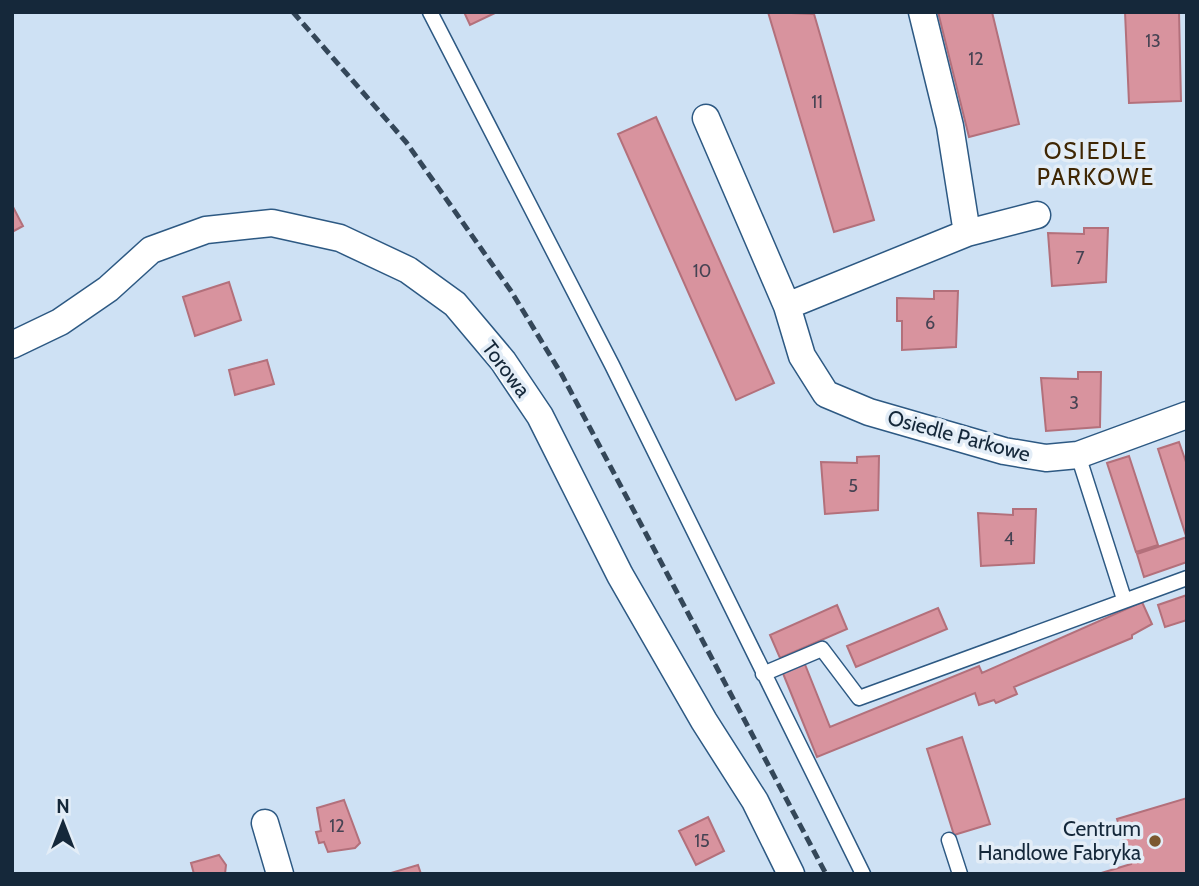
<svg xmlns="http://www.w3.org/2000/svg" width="1199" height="886" viewBox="0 0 1199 886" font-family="Cabin,sans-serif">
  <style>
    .building { fill: #d8939e; stroke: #b3707b; stroke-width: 2 }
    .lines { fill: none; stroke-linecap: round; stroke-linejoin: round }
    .lane-casing { stroke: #2d5983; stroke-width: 17 }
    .street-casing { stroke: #2d5983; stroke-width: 29 }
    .lane { stroke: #fff; stroke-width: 14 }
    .street { stroke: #fff; stroke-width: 26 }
    .rail { stroke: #344759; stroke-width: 5; stroke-dasharray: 10 5; stroke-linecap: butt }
    .poi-dot { fill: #7b5830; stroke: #e3edf7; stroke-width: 2.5 }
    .labels { text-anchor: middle; stroke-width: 7; stroke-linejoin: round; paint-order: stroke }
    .number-label { font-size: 18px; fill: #464353 }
    .street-label { font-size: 21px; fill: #15283a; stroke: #e3edf7 }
    .poi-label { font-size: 21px; fill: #15283a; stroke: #e3edf7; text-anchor: end }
    .neighbourhood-label { font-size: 23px; letter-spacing: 2px; fill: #3f2603; stroke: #e3edf7 }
  </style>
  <rect width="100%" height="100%" fill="#cee1f4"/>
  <path class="building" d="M 464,12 L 497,12 L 470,25 Z
    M 768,12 L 814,14 L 874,220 L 834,232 Z
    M 938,12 L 992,12 L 1019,124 L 969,137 Z
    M 1125,12 L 1179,12 L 1181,101 L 1129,103 Z
    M 656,117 L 774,383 L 736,400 L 618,134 Z
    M 12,205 L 23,226 L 12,232 Z
    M 1084,228 L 1108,228 L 1106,282 L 1052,286 L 1048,233 L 1084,234 Z
    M 229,282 L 241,320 L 195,336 L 183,297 Z
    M 934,291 L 958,291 L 956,347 L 902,350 L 902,321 L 897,321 L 897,298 L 934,299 Z
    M 267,360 L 274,384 L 235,395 L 229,370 Z
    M 1078,372 L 1101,372 L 1100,427 L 1046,431 L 1041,378 L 1078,379 Z
    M 1179,442 L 1187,465 L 1186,536 L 1158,449 Z
    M 879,456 L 878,510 L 825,514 L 821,462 L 857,463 L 857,457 Z
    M 1129,456 L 1158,545 L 1136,552 L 1107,463 Z
    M 1013,509 L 1036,509 L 1034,563 L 981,566 L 978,513 L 1013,515 Z
    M 1187,537 L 1187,562 L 1144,577 L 1137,554 Z
    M 1187,595 L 1187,620 L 1165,627 L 1158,605 Z
    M 1142,602 L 1152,624 L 1132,635 L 1132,638 L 1014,687 L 1017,694 L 996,703 L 994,700 L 979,705 L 975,693 L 817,757 L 782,671 L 804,662 L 830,727 L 979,666 L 982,673 Z
    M 837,605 L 847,629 L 780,658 L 770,635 Z
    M 938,608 L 947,629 L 856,667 L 847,646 Z
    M 962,737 L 990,824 L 954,835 L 927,749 Z
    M 1187,798 L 1187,874 L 1098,874 L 1131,864 L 1117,819 Z
    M 344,800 L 360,843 L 355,848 L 328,852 L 324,842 L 319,843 L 316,832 L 321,831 L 317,808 Z
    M 708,817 L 724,851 L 696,865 L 679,831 Z
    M 219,855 L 226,865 L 225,874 L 194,874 L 191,863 Z
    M 418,865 L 421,874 L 392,874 L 391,873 Z"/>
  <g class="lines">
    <defs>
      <path id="lane" d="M 430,12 L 612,365 L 863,874
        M 1078,455 L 1124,599
        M 763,674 L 822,649 L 859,698 L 1187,578
        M 949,840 L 960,874"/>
      <path id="street" d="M 922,12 L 950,126 L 967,233
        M 706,118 L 787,306 L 802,356 L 826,394 L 869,412 L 1004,451 L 1046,458 L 1078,455 L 1187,415
        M 787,306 L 967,233 L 1037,215
        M 12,345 L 60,322 L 108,289 L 151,250 L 206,230 L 272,223 L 340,238 L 408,270 L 455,304 L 503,361 L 540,416 L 620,575 L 704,721 L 755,801 L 791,874
        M 265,823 L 280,874"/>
    </defs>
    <use href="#lane" class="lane-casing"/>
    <use href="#street" class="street-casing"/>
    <use href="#lane" class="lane"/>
    <use href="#street" class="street"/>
    <path class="rail" d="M 293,12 L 406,142 L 511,291 L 562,375 L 826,874"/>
  </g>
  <circle class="poi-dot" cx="1155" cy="841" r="7"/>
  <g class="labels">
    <g class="number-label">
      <text x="1153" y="47">13</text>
      <text x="976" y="65">12</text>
      <text x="817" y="108">11</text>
      <text x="1080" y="264">7</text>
      <text x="702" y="277">10</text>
      <text x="930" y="329">6</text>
      <text x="1074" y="409">3</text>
      <text x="853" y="492">5</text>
      <text x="1009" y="545">4</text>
      <text x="337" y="832">12</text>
      <text x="702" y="847">15</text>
    </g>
    <g class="street-label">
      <text transform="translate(506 369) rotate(53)" y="7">Torowa</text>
      <text transform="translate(959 436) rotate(15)" y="7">Osiedle Parkowe</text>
    </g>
    <g class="poi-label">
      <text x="1141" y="836">Centrum<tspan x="1141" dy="24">Handlowe Fabryka</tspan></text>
    </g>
    <g class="neighbourhood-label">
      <text x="1096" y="159">OSIEDLE<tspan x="1096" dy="26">PARKOWE</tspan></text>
    </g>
  </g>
  <rect width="1199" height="886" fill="none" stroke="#15283a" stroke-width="28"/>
  <g transform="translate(63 823)" stroke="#e3edf7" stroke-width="5" paint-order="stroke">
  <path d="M0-5L12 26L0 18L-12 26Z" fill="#15283a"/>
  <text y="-10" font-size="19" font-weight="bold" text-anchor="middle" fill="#15283a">N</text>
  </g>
</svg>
